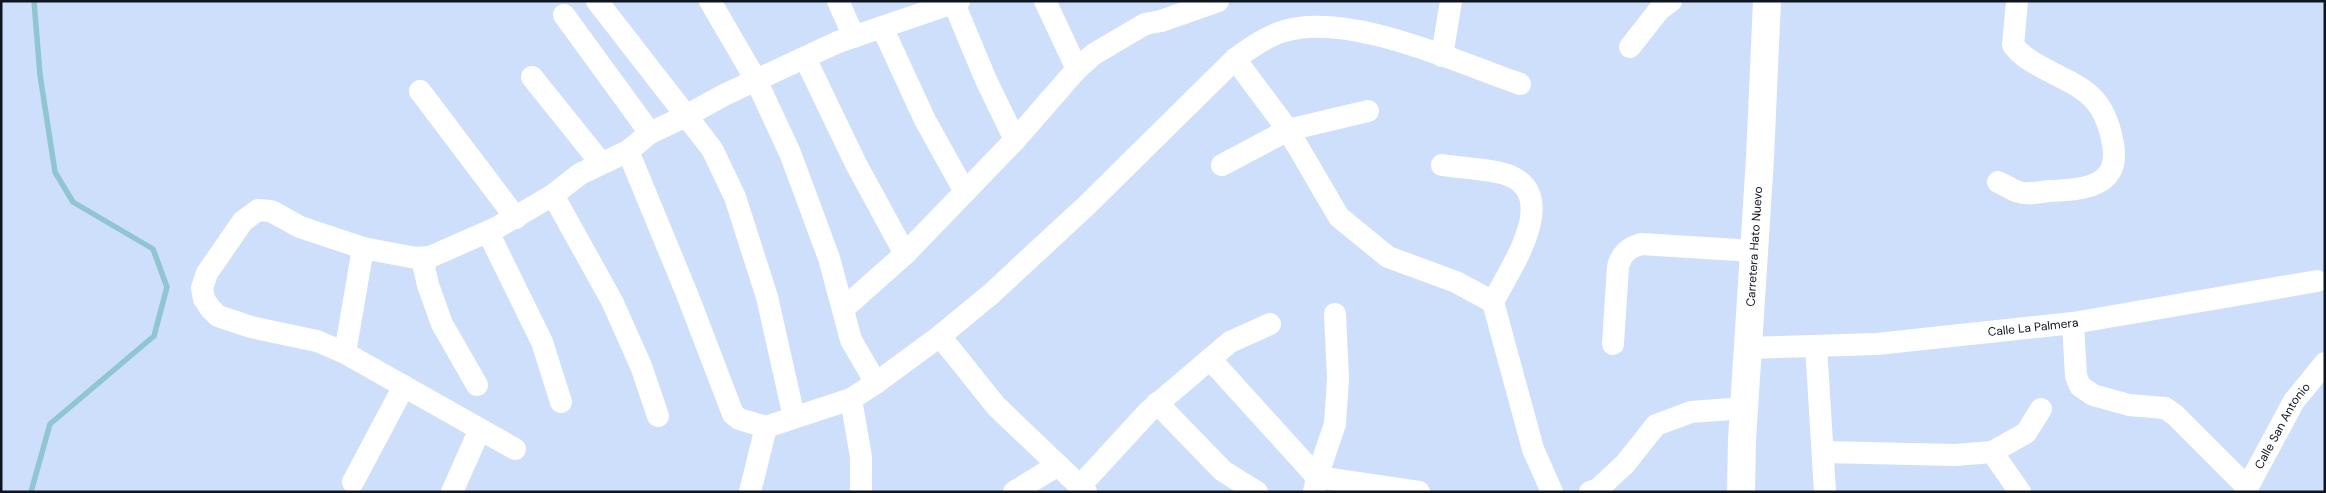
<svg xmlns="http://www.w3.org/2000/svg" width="2326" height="493" viewBox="0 0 2326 493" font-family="'DM Sans',sans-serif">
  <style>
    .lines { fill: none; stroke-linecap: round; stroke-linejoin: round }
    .stream { stroke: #90c5d2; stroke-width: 5.5 }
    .minor { stroke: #fff; stroke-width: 22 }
    .major { stroke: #fff; stroke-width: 28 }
    .labels { text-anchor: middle; stroke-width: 4.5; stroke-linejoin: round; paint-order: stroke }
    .street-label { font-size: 12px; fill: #0f151e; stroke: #fff }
  </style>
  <rect width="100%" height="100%" fill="#cedffc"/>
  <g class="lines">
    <path class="stream" d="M 31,492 L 50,424 L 154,336 L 167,287 L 153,249 L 73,202 L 55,172 L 40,75 L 34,1"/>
    <g class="minor">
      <path d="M 597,1 L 712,149 L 735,197 L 767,297 L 794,417"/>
      <path d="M 710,1 L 756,80 L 790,153 L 829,258 L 851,340 L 876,383"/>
      <path d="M 838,1 L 854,37"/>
      <path d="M 953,1 L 986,80 L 1015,140"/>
      <path d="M 1045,1 L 1077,69"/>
      <path d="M 564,15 L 650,133"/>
      <path d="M 882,27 L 925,120 L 965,192"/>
      <path d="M 1630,47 L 1659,10 L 1671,1"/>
      <path d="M 1442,56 L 1451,1"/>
      <path d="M 805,58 L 856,164 L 905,254"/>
      <path d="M 1235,59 L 1288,130 L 1339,217 L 1388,257 L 1456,282 L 1493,302"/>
      <path d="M 532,77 L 601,163"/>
      <path d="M 420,91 L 516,218"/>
      <path d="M 628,151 L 687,294 L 733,414 L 739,419 L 766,427 L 851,399 L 876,383 L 940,336 L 991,294 L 1086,206 L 1235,59 C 1249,49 1264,38 1281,32 C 1346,10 1457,62 1520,84"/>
      <path d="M 1222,165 L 1288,130 L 1368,111"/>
      <path d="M 1442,165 C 1461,168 1492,169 1508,175 C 1562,196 1509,270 1493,302 L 1533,449 L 1552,492"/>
      <path d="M 1998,182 C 2005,185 2012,190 2019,192 C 2027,195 2040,192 2049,191 C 2081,190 2121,188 2113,144 C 2104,94 2083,89 2043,68 C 2031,61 2021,56 2013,45 L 2017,1"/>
      <path d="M 553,195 L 612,301 L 641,366 L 658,416"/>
      <path d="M 488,232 L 542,342 L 561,402"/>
      <path d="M 422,258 L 428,285 L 442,324 L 477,385"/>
      <path d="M 843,309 L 905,254 L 1015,140 L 1077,69 L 1094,54 L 1145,24 L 1161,21 L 1218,1"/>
      <path d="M 2073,323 L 2076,376 L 2080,386 L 2093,395 L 2129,405 L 2165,408 L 2175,415 L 2247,487"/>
      <path d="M 940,336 L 996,406 L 1086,492"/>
      <path d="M 1613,344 L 1618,267 C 1621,254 1628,248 1641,244 L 1754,251"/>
      <path d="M 1816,346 L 1825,492"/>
      <path id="s1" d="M 1748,348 L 1877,344 L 2073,323 L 2317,281"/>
      <path d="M 345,353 L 363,248"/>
      <path d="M 1210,359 L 1317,477 L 1335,424 L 1338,379 L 1335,314"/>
      <path d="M 851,399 L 861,457 L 861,492"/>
      <path d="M 1157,403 L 1223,471 L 1257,492"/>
      <path d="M 515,449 L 345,353 L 317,341 L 251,327 L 218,316 L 210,308 L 204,299 L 202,288 L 207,273 L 243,221 L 258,210 L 271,211 L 300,227 L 363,248 L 416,258 L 430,257 L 498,227 L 553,195 L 580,174 L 628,151 L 650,133 L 686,116 L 724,95 L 838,42 L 959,1"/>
      <path d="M 1824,452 L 1955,455 L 1992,452 L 2026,433 L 2041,409"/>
      <path d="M 1992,452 L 2020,492"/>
      <path d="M 353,482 L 404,386"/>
      <path d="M 1080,486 L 1149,411 L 1230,342 L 1270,324"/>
      <path d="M 452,492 L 480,429"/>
      <path d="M 750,492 L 766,427"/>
      <path d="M 1014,492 L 1058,465"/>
      <path d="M 1314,492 L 1317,477 L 1419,492"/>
      <path d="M 1590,492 L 1598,489 L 1625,464 L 1656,425 L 1691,412 L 1744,408"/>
      <path id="s2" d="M 2245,492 L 2294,401 L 2325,363"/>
    </g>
    <path class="major" id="s3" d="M 1741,492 L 1742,440 L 1760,158 L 1767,1"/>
  </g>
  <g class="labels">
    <g class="street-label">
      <text dy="4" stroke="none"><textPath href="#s3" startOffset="246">Carretera Hato Nuevo</textPath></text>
      <text dy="4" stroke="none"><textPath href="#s1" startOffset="286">Calle La Palmera</textPath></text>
      <text dy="4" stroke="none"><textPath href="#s2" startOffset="76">Calle San Antonio</textPath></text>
    </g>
  </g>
  <rect width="2326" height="493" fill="none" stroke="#0f151e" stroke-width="5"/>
</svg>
